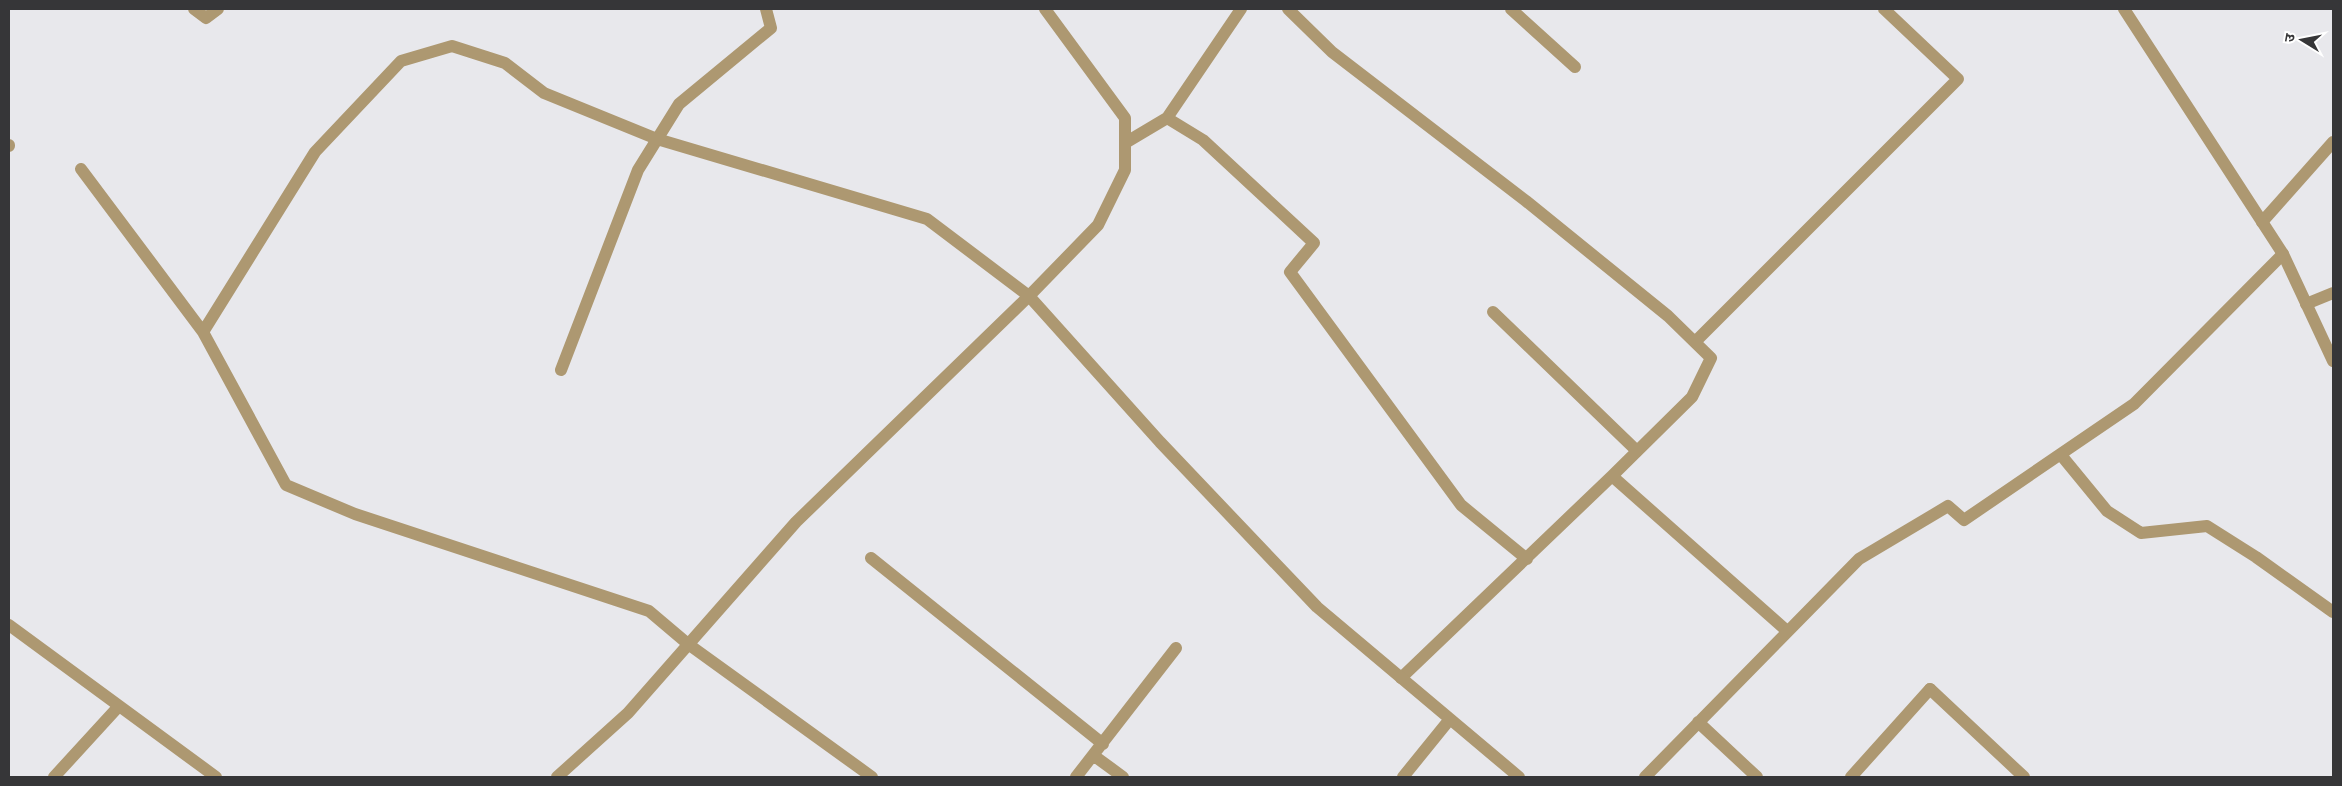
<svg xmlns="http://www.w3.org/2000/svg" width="2342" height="786" viewBox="0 0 2342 786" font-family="Rubik,'Noto Sans Devanagari',sans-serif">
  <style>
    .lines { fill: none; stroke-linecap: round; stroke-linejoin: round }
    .service { stroke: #ad9871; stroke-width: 12 }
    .minor { stroke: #ad9871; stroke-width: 12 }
    .tertiary { stroke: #ad9871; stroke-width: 12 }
  </style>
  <rect width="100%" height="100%" fill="#e8e8ec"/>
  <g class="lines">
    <path class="service" d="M 1288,9 L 1332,52 L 1526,201 L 1668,316 L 1711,358 L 1692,397 L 1612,476 L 1401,678
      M 1511,9 L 1575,67
      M 1167,118 L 1241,9
      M 1125,143 L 1167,118 L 1203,140 L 1314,243 L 1290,272 L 1461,505 L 1527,559
      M 9,145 L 9,146
      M 1493,312 L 1637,451
      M 1695,342 L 1958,79 L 1884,9
      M 561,370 L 638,170 L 679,104 L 771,28 L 766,9
      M 1612,476 L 1787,631
      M 1851,777 L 1930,689"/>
    <path class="minor" d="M 194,9 L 206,18 L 218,9
      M 81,169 L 203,332 L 286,485 L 355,514 L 649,611 L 688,644 L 872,777
      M 2262,222 L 2333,142
      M 2306,304 L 2333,293
      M 203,332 L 315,152 L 401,61 L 452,46 L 505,63 L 544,93 L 657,139 L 927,219 L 1029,296 L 1160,442 L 1317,607 L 1519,777
      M 2061,455 L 2107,511 L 2141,533 L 2207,526 L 2256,557 L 2333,612
      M 871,558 L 1103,744
      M 9,625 L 216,777
      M 1930,689 L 2024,777
      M 1698,722 L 1757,777
      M 1093,755 L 1123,777
      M 54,777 L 119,706
      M 557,777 L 628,713 L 796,522 L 1029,296 L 1098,225 L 1125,170 L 1125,118 L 1045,9
      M 1076,777 L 1176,648
      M 1403,777 L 1450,719
      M 1645,777 L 1859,559 L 1948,506 L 1964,520 L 2134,404 L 2283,254"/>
    <path class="tertiary" d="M 2124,9 L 2283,254 L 2333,361"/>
  </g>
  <rect width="2342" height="786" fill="none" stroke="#363638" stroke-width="20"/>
  <g transform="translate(2302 40) rotate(280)" stroke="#ffffff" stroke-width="4" paint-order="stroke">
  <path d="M0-4L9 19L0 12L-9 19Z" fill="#363638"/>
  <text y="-8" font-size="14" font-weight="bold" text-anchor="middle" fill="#363638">उ</text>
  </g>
</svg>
